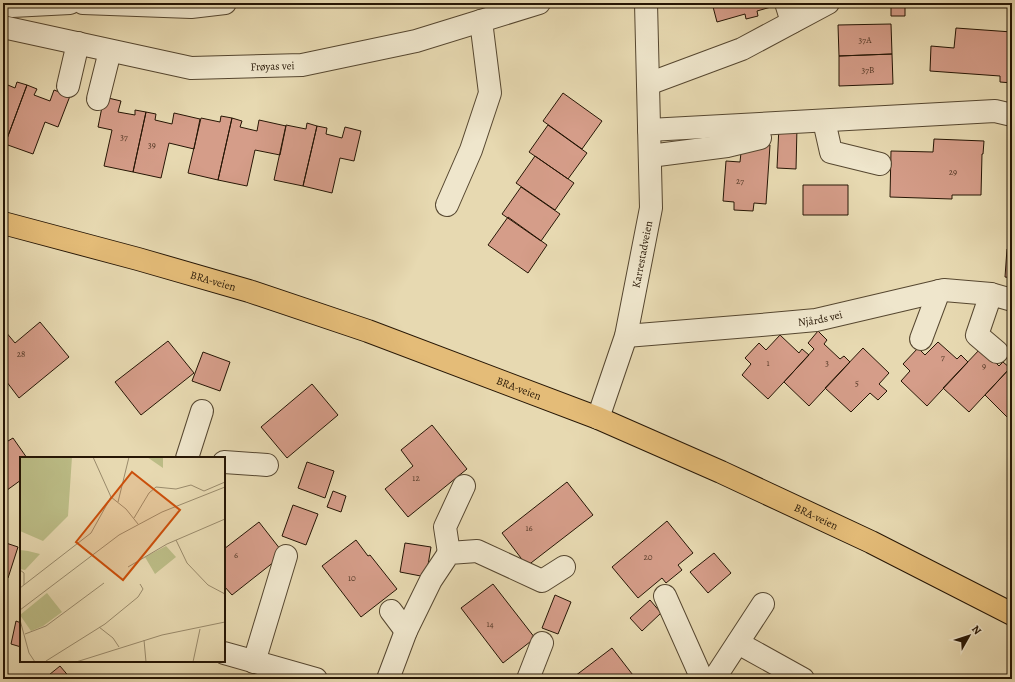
<svg xmlns="http://www.w3.org/2000/svg" width="1015" height="682" viewBox="0 0 1015 682" font-family="Alegreya,serif">
  <style>
    .building { fill: #d59d89; stroke: #261605 }
    .lines { fill: none; stroke-linecap: round; stroke-linejoin: round }
    .minor-casing { stroke: #564730; stroke-width: 24 }
    .major-casing { stroke: #261605; stroke-width: 24 }
    .minor { stroke: #efe6cc; stroke-width: 22 }
    .major { stroke: #e4bc78; stroke-width: 22 }
    .labels { text-anchor: middle; stroke-width: 4; stroke-linejoin: round; paint-order: stroke }
    .number-label { font-size: 9px; fill: #523826 }
    .street-label { font-size: 11px; fill: #261605; stroke: #efe6cc }
    .inset-road { fill: none; stroke: #9a8b6c; stroke-width: 1 }
    .view { fill: #cb4f0b; fill-opacity: 0.15; stroke: #cb4f0b; stroke-width: 2 }
    .inset-edge { fill: none; stroke: #261605; stroke-width: 2 }
  </style>
  <rect width="100%" height="100%" fill="#e7d9b1"/>
  <filter id="stains"><feTurbulence type="fractalNoise" baseFrequency=".005" numOctaves="4"/><feColorMatrix values="0 0 0 0 .2 0 0 0 0 .09 0 0 0 0 .02 0 0 0 .5 -.17"/></filter>
  <radialGradient id="worn" r=".72"><stop offset=".6" stop-color="#630" stop-opacity="0"/><stop offset="1" stop-color="#630" stop-opacity=".3"/></radialGradient>
  <path class="building" d="M 712,3 L 777,3 L 778,5 L 757,11 L 758,16 L 746,19 L 745,14 L 717,22 Z
    M 891,3 L 905,3 L 905,16 L 891,16 Z
    M 891,24 L 892,54 L 839,56 L 838,25 Z
    M 956,28 L 1012,32 L 1012,83 L 1000,82 L 1000,76 L 930,71 L 931,46 L 954,48 Z
    M 892,54 L 893,84 L 839,86 L 839,56 Z
    M 17,82 L 27,85 L 5,144 L 3,143 L 3,83 L 15,88 Z
    M 27,85 L 37,89 L 34,95 L 50,101 L 54,90 L 70,96 L 58,127 L 45,122 L 33,154 L 5,144 Z
    M 563,93 L 602,121 L 582,149 L 543,121 Z
    M 104,97 L 121,101 L 118,112 L 135,115 L 135,110 L 146,112 L 133,172 L 104,166 L 112,130 L 98,127 Z
    M 146,112 L 156,114 L 155,120 L 172,124 L 174,113 L 200,119 L 194,149 L 169,143 L 161,178 L 133,172 Z
    M 221,116 L 232,118 L 218,180 L 188,173 L 201,118 L 220,122 Z
    M 232,118 L 242,121 L 240,127 L 257,131 L 259,120 L 286,126 L 280,155 L 255,150 L 247,186 L 218,180 Z
    M 307,123 L 317,126 L 303,186 L 274,180 L 286,125 L 306,129 Z
    M 548,125 L 587,153 L 568,179 L 529,152 Z
    M 317,126 L 327,128 L 326,134 L 342,138 L 345,127 L 361,131 L 354,161 L 340,158 L 332,193 L 303,186 Z
    M 779,126 L 797,127 L 796,169 L 777,168 Z
    M 934,139 L 984,141 L 983,154 L 982,154 L 981,195 L 952,195 L 952,199 L 890,197 L 891,151 L 933,152 Z
    M 742,143 L 770,145 L 766,204 L 754,203 L 753,211 L 734,210 L 734,202 L 723,201 L 726,161 L 740,162 Z
    M 535,156 L 574,183 L 555,210 L 516,183 Z
    M 803,185 L 848,185 L 848,215 L 803,215 Z
    M 521,187 L 560,214 L 541,241 L 502,214 Z
    M 508,217 L 547,245 L 528,273 L 488,245 Z
    M 1007,249 L 1012,249 L 1012,278 L 1005,277 Z
    M 40,322 L 69,357 L 19,398 L 3,377 L 3,333 L 5,331 L 15,343 Z
    M 818,331 L 827,340 L 824,344 L 840,359 L 844,356 L 850,362 L 809,406 L 784,382 L 814,349 L 808,343 Z
    M 780,335 L 799,353 L 802,349 L 809,355 L 768,399 L 742,375 L 751,364 L 745,358 L 759,343 L 766,350 Z
    M 168,341 L 194,373 L 141,415 L 115,382 Z
    M 938,342 L 957,359 L 961,355 L 968,362 L 927,406 L 901,381 L 910,371 L 903,364 L 918,348 L 925,355 Z
    M 863,348 L 889,373 L 879,384 L 887,391 L 878,400 L 870,393 L 851,412 L 825,388 Z
    M 981,348 L 999,366 L 1003,362 L 1010,368 L 969,412 L 943,388 Z
    M 203,352 L 230,362 L 220,391 L 192,381 Z
    M 1012,366 L 1012,417 L 1010,420 L 985,395 Z
    M 312,384 L 338,415 L 287,458 L 261,427 Z
    M 432,425 L 467,469 L 408,517 L 385,489 L 413,466 L 401,450 Z
    M 13,438 L 27,458 L 21,458 L 21,480 L 3,493 L 3,444 Z
    M 307,462 L 334,471 L 325,498 L 298,488 Z
    M 567,482 L 593,515 L 527,566 L 502,533 Z
    M 333,491 L 346,496 L 341,512 L 327,507 Z
    M 293,505 L 318,514 L 306,545 L 282,536 Z
    M 667,521 L 693,553 L 678,565 L 682,570 L 666,583 L 662,578 L 638,598 L 612,567 Z
    M 259,522 L 284,554 L 232,595 L 224,586 L 224,549 Z
    M 356,540 L 368,556 L 370,555 L 397,589 L 361,617 L 322,566 Z
    M 3,542 L 18,547 L 8,578 L 3,577 Z
    M 405,543 L 431,547 L 426,577 L 400,572 Z
    M 714,553 L 731,573 L 708,593 L 690,572 Z
    M 493,584 L 535,638 L 503,663 L 461,608 Z
    M 555,595 L 571,602 L 558,634 L 542,628 Z
    M 650,600 L 661,613 L 642,631 L 630,618 Z
    M 16,621 L 21,623 L 21,647 L 11,644 Z
    M 612,648 L 636,679 L 578,679 L 575,676 Z
    M 60,666 L 71,679 L 44,679 Z"/>
  <g class="lines">
    <defs>
      <g id="minor">
        <path d="M 83,3 L 191,7 L 225,3"/>
        <path d="M 786,3 L 792,22"/>
        <path d="M 12,6 L 70,3"/>
        <path id="s1" d="M 3,27 L 191,68 L 302,65 L 416,41 L 539,3"/>
        <path d="M 648,84 L 742,49 L 828,3"/>
        <path d="M 68,86 L 78,43"/>
        <path d="M 98,99 L 110,51"/>
        <path d="M 824,121 L 831,152 L 880,164"/>
        <path d="M 649,130 L 995,111 L 1012,115"/>
        <path d="M 650,156 L 727,146 L 760,138"/>
        <path d="M 447,205 L 471,150 L 490,93 L 481,21"/>
        <path d="M 991,294 L 977,335 L 997,352"/>
        <path id="s2" d="M 626,336 L 761,325 L 816,320 L 944,290 L 991,294 L 1012,300"/>
        <path d="M 921,339 L 939,291"/>
        <path id="s3" d="M 598,418 L 626,336 L 651,208 L 646,3"/>
        <path d="M 187,458 L 202,411"/>
        <path d="M 224,462 L 267,465"/>
        <path d="M 449,553 L 445,527 L 464,486"/>
        <path d="M 665,596 L 702,679"/>
        <path d="M 391,611 L 406,631"/>
        <path d="M 738,643 L 803,679"/>
        <path d="M 224,653 L 316,679"/>
        <path d="M 254,662 L 286,556"/>
        <path d="M 388,679 L 406,631 L 431,580 L 449,553 L 477,551 L 542,581 L 564,567"/>
        <path d="M 528,679 L 542,643"/>
        <path d="M 714,679 L 763,604"/>
      </g>
      <g id="major">
        <path id="s4" d="M 3,223 L 138,259 L 249,291 L 368,331 L 598,418 L 721,472 L 871,542 L 1012,614"/>
      </g>
    </defs>
    <use href="#minor" class="minor-casing"/>
    <use href="#major" class="major-casing"/>
    <use href="#minor" class="minor"/>
    <use href="#major" class="major"/>
  </g>
  <g class="labels">
    <g class="number-label">
      <text x="865" y="43">37A</text>
      <text x="868" y="73">37B</text>
      <text x="124" y="140">37</text>
      <text x="152" y="148">39</text>
      <text x="953" y="175">29</text>
      <text x="740" y="184">27</text>
      <text x="21" y="357">28</text>
      <text x="943" y="360">7</text>
      <text x="768" y="366">1</text>
      <text x="827" y="366">3</text>
      <text x="984" y="369">9</text>
      <text x="857" y="386">5</text>
      <text x="416" y="481">12</text>
      <text x="529" y="531">16</text>
      <text x="236" y="558">6</text>
      <text x="648" y="560">20</text>
      <text x="352" y="581">10</text>
      <text x="490" y="627">14</text>
    </g>
    <g class="street-label">
      <text dy="4" stroke="none"><textPath href="#s1" startOffset="274">Frøyas vei</textPath></text>
      <text dy="4" stroke="none"><textPath href="#s3" startOffset="170">Karrestadveien</textPath></text>
      <text dy="4" stroke="none"><textPath href="#s4" startOffset="218">BRA-veien</textPath></text>
      <text dy="4" stroke="none"><textPath href="#s2" startOffset="195">Njårds vei</textPath></text>
      <text dy="4" stroke="none"><textPath href="#s4" startOffset="542">BRA-veien</textPath></text>
      <text dy="4" stroke="none"><textPath href="#s4" startOffset="866">BRA-veien</textPath></text>
    </g>
  </g>
  <g transform="translate(20 457)">
    <rect width="205" height="205" fill="#e7d9b1"/>
    <path d="M 0,0 L 52,0 L 48,59 L 23,84 L 0,74 ZM 127,0 L 143,0 L 143,11 ZM 146,89 L 156,100 L 135,117 L 125,100 ZM 0,93 L 8,94 L 20,97 L 5,113 L 0,112 ZM 27,136 L 42,155 L 23,169 L 11,174 L 0,158 Z" fill="#bcbd87"/>
    <path class="inset-road" d="M 73,0 L 91,40 L 106,52 L 118,67M 98,45 L 109,0M 114,61 L 129,36 L 136,30 L 156,32 L 171,28 L 184,34 L 205,25M 156,83 L 167,106 L 188,128 L 205,137M 108,110 L 147,87 L 205,62M 0,113 L 4,116 L 4,128M 0,131 L 71,76 L 91,40M 0,153 L 99,78 L 142,55 L 205,30M 0,163 L 9,196 L 15,205M 79,170 L 93,181 L 99,190M 5,177 L 26,169 L 84,126M 124,183 L 126,205M 26,204 L 85,167 L 118,140 L 123,132 L 120,127M 56,205 L 142,178 L 205,165M 173,205 L 180,172"/>
    <path class="view" d="M 112,15 L 160,53 L 103,123 L 56,85 Z"/>
    <rect width="205" height="205" class="inset-edge"/>
  </g>
  <rect width="1015" height="682" fill="none" stroke="#e7d9b1" stroke-width="16"/>
  <rect x="4" y="4" width="1007" height="674" fill="none" stroke="#261605" stroke-width="2"/>
  <rect x="8" y="8" width="999" height="666" fill="none" stroke="#261605"/>
  <g transform="translate(969 636) rotate(51)" stroke="#efe6cc" stroke-width="3" paint-order="stroke">
  <path d="M0-3L7 15L0 10L-7 15Z" fill="#261605"/>
  <text y="-6" font-size="11" font-weight="bold" text-anchor="middle" fill="#261605">N</text>
  </g>
  <rect width="100%" height="100%" filter="url(#stains)"/>
  <rect width="100%" height="100%" fill="url(#worn)"/>
</svg>
